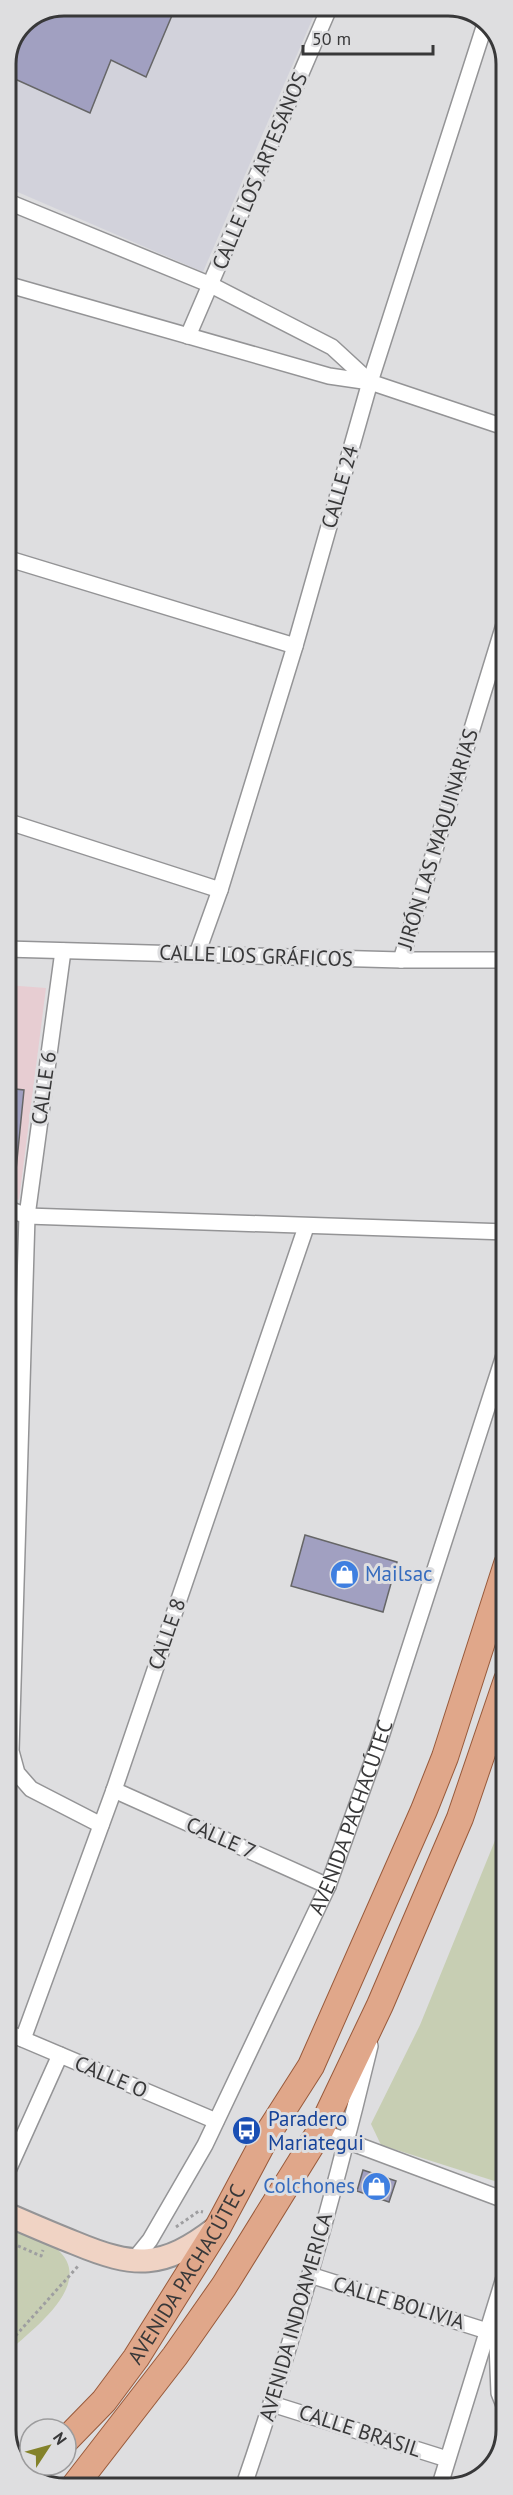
<svg xmlns="http://www.w3.org/2000/svg" width="513" height="2495" viewBox="0 0 513 2495" font-family="'PT Sans',sans-serif">
  <style>
    .built { fill: #d2d2db }
    .education { fill: #e7cdd2 }
    .green { fill: #c7ceb3 }
    .building { fill: #a1a0c1; stroke: #666667; stroke-width: 1.5 }
    .lines { fill: none; stroke-linecap: round; stroke-linejoin: round }
    .street-casing { stroke: #949496; stroke-width: 18 }
    .secondary-casing { stroke: #949496; stroke-width: 26 }
    .primary-casing { stroke: #985a3b; stroke-width: 28 }
    .path { stroke: #9e9ea0; stroke-width: 3; stroke-dasharray: 3 3; stroke-linecap: butt }
    .street { stroke: #fff; stroke-width: 15 }
    .secondary { stroke: #f0d3c4; stroke-width: 22 }
    .primary { stroke: #e0a78a; stroke-width: 26 }
    .labels { text-anchor: middle; stroke-width: 6; stroke-linejoin: round; paint-order: stroke }
    .street-label { font-size: 21px; fill: #383839; stroke: #dedee0 }
    .shop-label { font-size: 21px; fill: #366cbe; stroke: #dedee0; text-anchor: start }
    .transit-label { font-size: 21px; fill: #164399; stroke: #dedee0; text-anchor: start }
    .rim { fill: none; stroke: #383839; stroke-width: 3 }
  </style>
  <rect width="100%" height="100%" fill="#dedee0"/>
  <path class="built" d="M 65,6 L 318,6 L 203,272 L 6,187 L 6,64 Z"/>
  <path class="education" d="M 6,985 L 46,988 L 19,1200 L 6,1195 Z"/>
  <path class="green" d="M 507,1811 L 507,2185 L 381,2145 L 371,2124 L 420,2025 Z
    M 7,2227 C 22,2233 44,2239 57,2249 C 97,2284 31,2330 7,2353 Z"/>
  <path class="building" d="M 64,6 L 176,6 L 146,77 L 111,60 L 90,113 L 6,75 L 6,64 L 23,23 Z
    M 6,1088 L 24,1090 L 16,1170 L 6,1169 Z
    M 305,1535 L 397,1562 L 383,1612 L 291,1586 Z
    M 363,2170 L 396,2181 L 389,2202 L 357,2191 Z"/>
  <g class="lines">
    <defs>
      <g id="street">
        <path d="M 6,201 L 211,285 L 332,347 L 370,382"/>
        <path d="M 6,284 L 329,376 L 370,382 L 507,428"/>
        <path d="M 188,336 L 330,6"/>
        <path d="M 6,558 L 295,646"/>
        <path d="M 6,821 L 220,890"/>
        <path d="M 6,949 L 401,960 L 507,960"/>
        <path d="M 63,951 L 27,1216 L 11,1751 L 17,1773 L 31,1789 L 101,1825"/>
        <path d="M 197,954 L 220,890 L 295,646 L 370,382 L 486,21"/>
        <path d="M 401,960 L 507,615"/>
        <path d="M 6,1208 L 27,1216 L 507,1232"/>
        <path d="M 114,1790 L 328,1886"/>
        <path d="M 6,2032 L 216,2121"/>
        <path d="M 23,2039 L 114,1790 L 306,1227"/>
        <path d="M 320,2131 L 507,2201"/>
        <path d="M 6,2175 L 60,2055"/>
        <path id="s1" d="M 133,2261 L 150,2240 L 205,2145 L 328,1886 L 379,1743 L 507,1346"/>
        <path d="M 310,2275 L 487,2331"/>
        <path d="M 496,2319 L 499,2393 L 507,2413"/>
        <path d="M 272,2404 L 447,2459"/>
        <path d="M 243,2488 C 293,2343 334,2195 370,2046"/>
        <path d="M 439,2488 L 507,2268"/>
      </g>
      <path id="secondary" d="M 6,2214 C 29,2224 52,2234 75,2243 C 135,2268 163,2269 216,2228"/>
      <g id="primary">
        <path id="s2" d="M 66,2440 L 104,2401 L 136,2358 L 218,2227 L 267,2135 L 311,2066 L 424,1810 L 445,1757 L 507,1564"/>
        <path d="M 26,2473 L 36,2465"/>
        <path d="M 72,2489 L 175,2356 L 224,2286 L 320,2131 L 380,2005 L 460,1818 L 507,1680"/>
      </g>
    </defs>
    <use href="#street" class="street-casing"/>
    <use href="#secondary" class="secondary-casing"/>
    <use href="#primary" class="primary-casing"/>
    <path class="path" d="M 176,2227 L 199,2211 L 203,2212
      M 7,2241 L 41,2256 L 43,2250
      M 7,2340 L 10,2342 L 79,2265"/>
    <use href="#street" class="street"/>
    <use href="#secondary" class="secondary"/>
    <use href="#primary" class="primary"/>
  </g>
  <defs>
    <symbol id="shop-disc" viewBox="-11 -11 22 22"><circle r="9.5" fill="#3f7fe0" stroke="#dedee0"/><path d="M-5-2.5h2.3a2.7 3.5 0 0 1 5.4 0H5L5.5 6h-11ZM-1.5-2.5h3a1.5 2.3 0 0 0-3 0Z" fill="#fff"/></symbol>
    <symbol id="bus-disc" viewBox="-11 -11 22 22"><circle r="9.5" fill="#1a4fb4" stroke="#dedee0"/><path d="M-5-6H5V4H4V6H2V4H-2V6H-4V4H-5ZM-3.5-4V0h7V-4ZM-3.5 1.2v1.5H-2V1.2ZM2 1.2v1.5H3.5V1.2Z" fill="#fff"/></symbol>
  </defs>
  <g fill-rule="evenodd">
    <use href="#shop-disc" x="328" y="1558" width="33" height="33"/>
    <use href="#bus-disc" x="230" y="2114" width="33" height="33"/>
    <use href="#shop-disc" x="360" y="2170" width="33" height="33"/>
  </g>
  <g class="labels">
    <g class="street-label">
      <text transform="translate(260 171) rotate(-67)" y="7">CALLE LOS ARTESANOS</text>
      <text transform="translate(340 487) rotate(-74)" y="7">CALLE 24</text>
      <text transform="translate(438 839) rotate(-73)" y="7">JIRÓN LAS MAQUINARIAS</text>
      <text transform="translate(256 956) rotate(2)" y="7">CALLE LOS GRÁFICOS</text>
      <text transform="translate(44 1088) rotate(-82)" y="7">CALLE 6</text>
      <text transform="translate(167 1634) rotate(-71)" y="7">CALLE 8</text>
      <text dy="7" stroke="none"><textPath href="#s1" startOffset="496">AVENIDA PACHACÚTEC</textPath></text>
      <text transform="translate(221 1838) rotate(24)" y="7">CALLE 7</text>
      <text transform="translate(111 2077) rotate(23)" y="7">CALLE O</text>
      <text dy="7" stroke="none"><textPath href="#s2" startOffset="206">AVENIDA PACHACÚTEC</textPath></text>
      <text transform="translate(399 2303) rotate(17)" y="7">CALLE BOLIVIA</text>
      <text transform="translate(296 2317) rotate(-74)" y="7">AVENIDA INDOAMERICA</text>
      <text transform="translate(360 2431) rotate(18)" y="7">CALLE BRASIL</text>
    </g>
    <g class="shop-label">
      <text x="365" y="1581">Mailsac</text>
      <text x="355" y="2193" text-anchor="end">Colchones</text>
    </g>
    <g class="transit-label">
      <text x="268" y="2126">Paradero<tspan x="268" dy="24">Mariategui</tspan></text>
    </g>
  </g>
  <path d="M0 0H513V2495H0ZM64 16H448A48 48 0 0 1 496 64V2430A48 48 0 0 1 448 2478H64A48 48 0 0 1 16 2430V64A48 48 0 0 1 64 16Z" fill="#dedee0" fill-rule="evenodd"/>
  <path class="rim" d="M64 16H448A48 48 0 0 1 496 64V2430A48 48 0 0 1 448 2478H64A48 48 0 0 1 16 2430V64A48 48 0 0 1 64 16Z"/>
  <g transform="translate(48 2447) rotate(54)"><circle r="28" fill="#dedee0" stroke="#9c9c9d" stroke-width="1.5"/>
  <path d="M0-4.5L10 22L0 15L-10 22Z" fill="#83822a"/>
  <text y="-9" font-size="16" font-weight="bold" text-anchor="middle" fill="#383839">N</text>
  </g>
  <path d="M303 45v9h130v-9" fill="none" stroke="#383839" stroke-width="3"/>
  <text x="312" y="45" font-size="18" fill="#383839" stroke="#dedee0" stroke-width="4.5" paint-order="stroke">50 m</text>
</svg>
